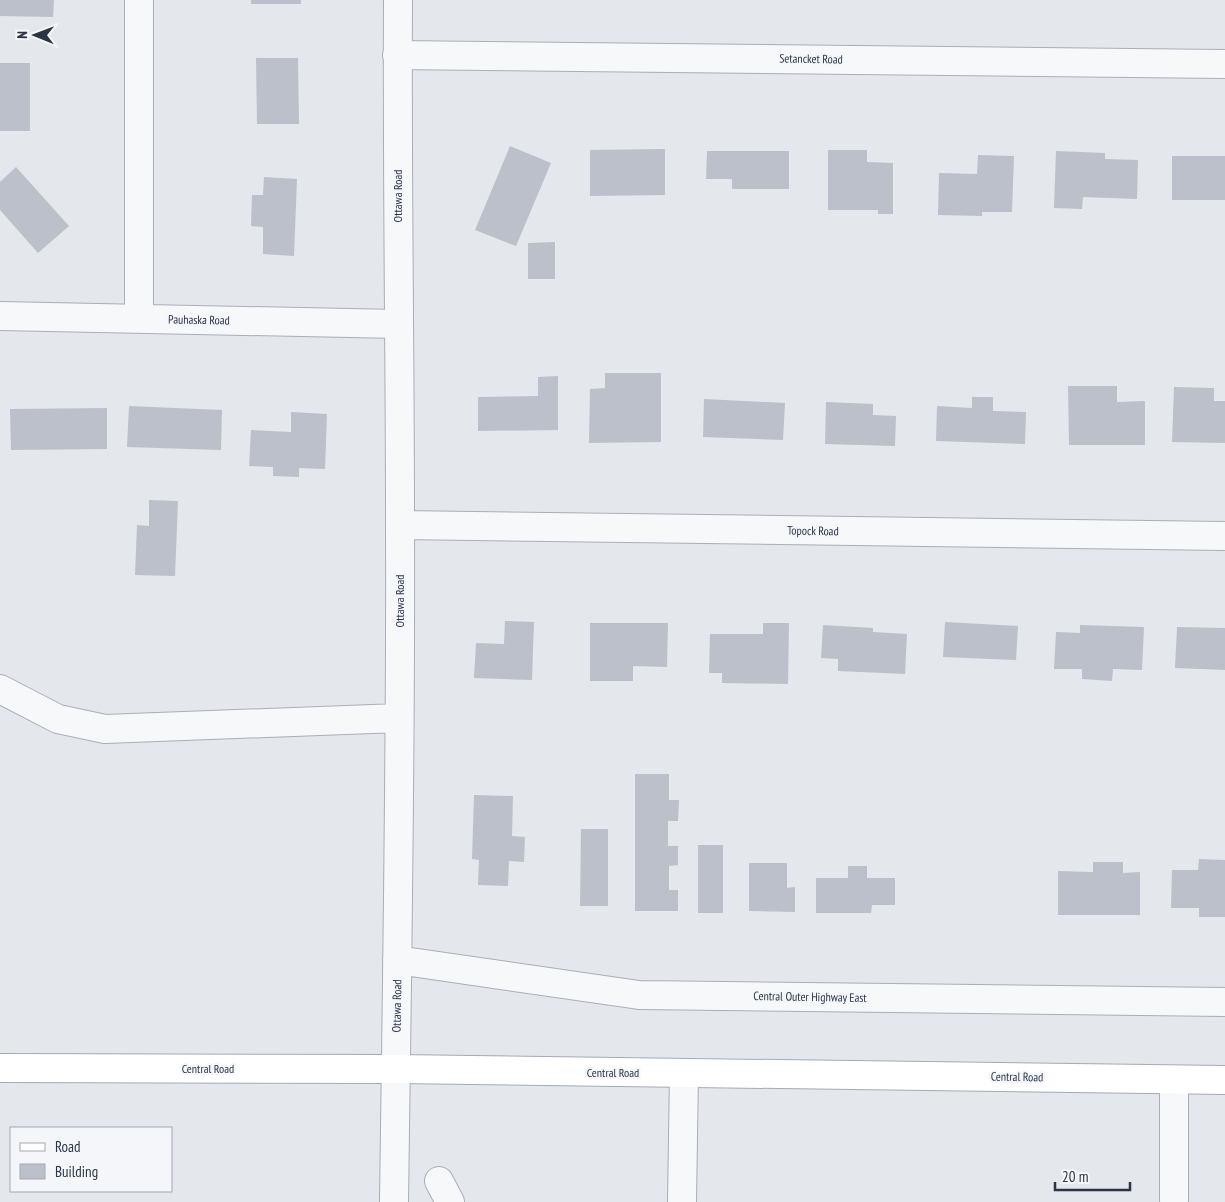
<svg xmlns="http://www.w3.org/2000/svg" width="1225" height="1202" viewBox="0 0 1225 1202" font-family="'PT Sans Narrow',sans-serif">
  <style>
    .building { fill: #bbc0ca }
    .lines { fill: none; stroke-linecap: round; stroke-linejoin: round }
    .minor-casing { stroke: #a9aeb7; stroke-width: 30 }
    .major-casing { stroke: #a3abb8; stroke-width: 30 }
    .minor { stroke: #f7f8fa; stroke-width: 28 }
    .major { stroke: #fff; stroke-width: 28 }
    .labels { text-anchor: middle; stroke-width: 4; stroke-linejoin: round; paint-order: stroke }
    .street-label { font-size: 12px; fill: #2b3445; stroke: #f4f6f9 }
  </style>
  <rect width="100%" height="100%" fill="#e4e7ec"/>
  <path class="building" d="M 0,0 L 54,0 L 53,17 L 0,16 Z
    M 251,0 L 301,0 L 301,4 L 251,4 Z
    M 256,58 L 298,58 L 299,124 L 257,124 Z
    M 0,63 L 30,63 L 30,131 L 0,131 Z
    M 510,146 L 551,163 L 516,246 L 475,230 Z
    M 665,149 L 665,195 L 590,196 L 590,150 Z
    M 828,150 L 867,150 L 867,162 L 893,163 L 893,214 L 878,214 L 878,210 L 828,210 Z
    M 707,151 L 789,151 L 789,189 L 732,189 L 732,179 L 706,179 Z
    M 1056,151 L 1105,153 L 1105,159 L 1138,160 L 1137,199 L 1083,197 L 1082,209 L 1054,208 Z
    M 978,155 L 1014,156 L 1012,212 L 982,212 L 982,216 L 938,215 L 939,173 L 977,174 Z
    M 1172,156 L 1225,156 L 1225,200 L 1172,200 Z
    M 16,167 L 69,226 L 38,253 L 0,210 L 0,182 Z
    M 264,177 L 297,179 L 294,256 L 263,254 L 263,227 L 251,226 L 252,195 L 263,195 Z
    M 555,242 L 555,279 L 528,279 L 528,243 Z
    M 605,373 L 661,373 L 661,442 L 589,443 L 590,389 L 605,388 Z
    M 558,376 L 558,430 L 478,431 L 478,397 L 538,396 L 538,377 Z
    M 1068,386 L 1117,386 L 1117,402 L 1145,401 L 1145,445 L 1069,445 Z
    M 1174,387 L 1214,388 L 1214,401 L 1225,401 L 1225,443 L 1172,442 Z
    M 972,397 L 993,397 L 993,411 L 1026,412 L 1025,444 L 936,441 L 937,406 L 972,408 Z
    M 704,399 L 785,403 L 783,440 L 703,437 Z
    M 826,402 L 873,404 L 873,415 L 896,416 L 895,446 L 825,444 Z
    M 129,406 L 222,410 L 221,450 L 127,447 Z
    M 107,408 L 107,449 L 11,450 L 10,409 Z
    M 291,412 L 327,414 L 325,469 L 299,468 L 299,477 L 273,476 L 273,467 L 249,466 L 251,430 L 291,432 Z
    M 149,500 L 178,501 L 175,576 L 135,575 L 137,525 L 149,526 Z
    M 505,621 L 534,622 L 532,680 L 474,678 L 476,643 L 504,644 Z
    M 945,622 L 1018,626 L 1016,660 L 943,657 Z
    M 590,623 L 668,623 L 667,667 L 633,666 L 633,681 L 590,681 Z
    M 763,623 L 789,623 L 788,684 L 722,683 L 722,673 L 709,673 L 710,634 L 763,634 Z
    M 823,625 L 873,628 L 873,632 L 907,634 L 905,674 L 838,671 L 838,659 L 821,658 Z
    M 1080,625 L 1144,627 L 1142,670 L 1113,669 L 1112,681 L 1082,679 L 1082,669 L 1054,669 L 1056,632 L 1080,633 Z
    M 1177,627 L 1225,628 L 1225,670 L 1175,668 Z
    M 635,774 L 669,774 L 669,800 L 679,800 L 678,821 L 668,821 L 668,846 L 678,846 L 678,865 L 669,866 L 669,890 L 678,890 L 678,911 L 635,911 Z
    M 474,795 L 513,796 L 512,836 L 525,837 L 524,862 L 509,861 L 508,886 L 478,885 L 479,860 L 472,859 Z
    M 581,829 L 608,829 L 608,906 L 580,906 Z
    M 698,845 L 723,845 L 723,913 L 698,913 Z
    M 1199,859 L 1225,860 L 1225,917 L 1199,917 L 1199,908 L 1171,908 L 1172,870 L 1198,870 Z
    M 1093,862 L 1123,862 L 1123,873 L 1140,872 L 1140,915 L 1058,915 L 1058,871 L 1093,872 Z
    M 749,863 L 787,863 L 787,888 L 795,887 L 795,912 L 749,911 Z
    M 848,866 L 867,866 L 867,878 L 895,878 L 895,905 L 872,905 L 871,913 L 816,913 L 816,878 L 848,878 Z"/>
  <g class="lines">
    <defs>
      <path id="minor" d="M 139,0 L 139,318
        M 397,55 L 1225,64
        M 0,316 L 398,324
        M 400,525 L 1225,536
        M 0,689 L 58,719 L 105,729 L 399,718
        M 397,960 L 639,995 L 1225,1002
        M 439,1181 L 450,1202
        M 1174,1200 L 1174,1080
        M 394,1202 C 397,977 401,751 400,526 C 400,350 397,175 398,0
        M 682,1202 L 684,1073"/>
      <path id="major" d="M 0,1068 L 396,1069 L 1225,1080"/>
    </defs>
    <use href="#minor" class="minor-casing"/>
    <use href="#major" class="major-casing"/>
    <use href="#minor" class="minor"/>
    <use href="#major" class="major"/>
  </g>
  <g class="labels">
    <g class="street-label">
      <text transform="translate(811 59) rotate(1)" y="4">Setancket Road</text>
      <text transform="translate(398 196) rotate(-90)" y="4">Ottawa Road</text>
      <text transform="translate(199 320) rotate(1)" y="4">Pauhaska Road</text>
      <text transform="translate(813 531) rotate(1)" y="4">Topock Road</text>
      <text transform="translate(400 601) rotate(-90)" y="4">Ottawa Road</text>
      <text transform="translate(810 997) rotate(1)" y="4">Central Outer Highway East</text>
      <text transform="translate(397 1006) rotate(-89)" y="4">Ottawa Road</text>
      <text x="208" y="1073">Central Road</text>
      <text x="613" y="1077">Central Road</text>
      <text transform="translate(1017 1077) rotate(1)" y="4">Central Road</text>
    </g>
  </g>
  <rect x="10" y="1127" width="162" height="65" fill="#f4f6f9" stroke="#a4a8b1"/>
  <rect x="20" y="1143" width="25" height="8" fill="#ffffff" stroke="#a4a8b1"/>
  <text x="55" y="1152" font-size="15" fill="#2b3445">Road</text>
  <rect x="20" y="1164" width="25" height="15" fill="#bbc0ca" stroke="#a4a8b1"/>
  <text x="55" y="1177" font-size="15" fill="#2b3445">Building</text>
  <g transform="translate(35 35) rotate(271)" stroke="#f4f6f9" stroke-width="4" paint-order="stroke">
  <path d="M0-4L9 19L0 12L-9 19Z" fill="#2b3445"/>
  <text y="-8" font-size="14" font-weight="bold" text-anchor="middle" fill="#2b3445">N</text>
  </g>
  <path d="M1055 1182v8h75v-8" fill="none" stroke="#2b3445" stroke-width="2.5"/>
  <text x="1062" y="1182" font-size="15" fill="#2b3445" stroke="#f4f6f9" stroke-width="4" paint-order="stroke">20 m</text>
</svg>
